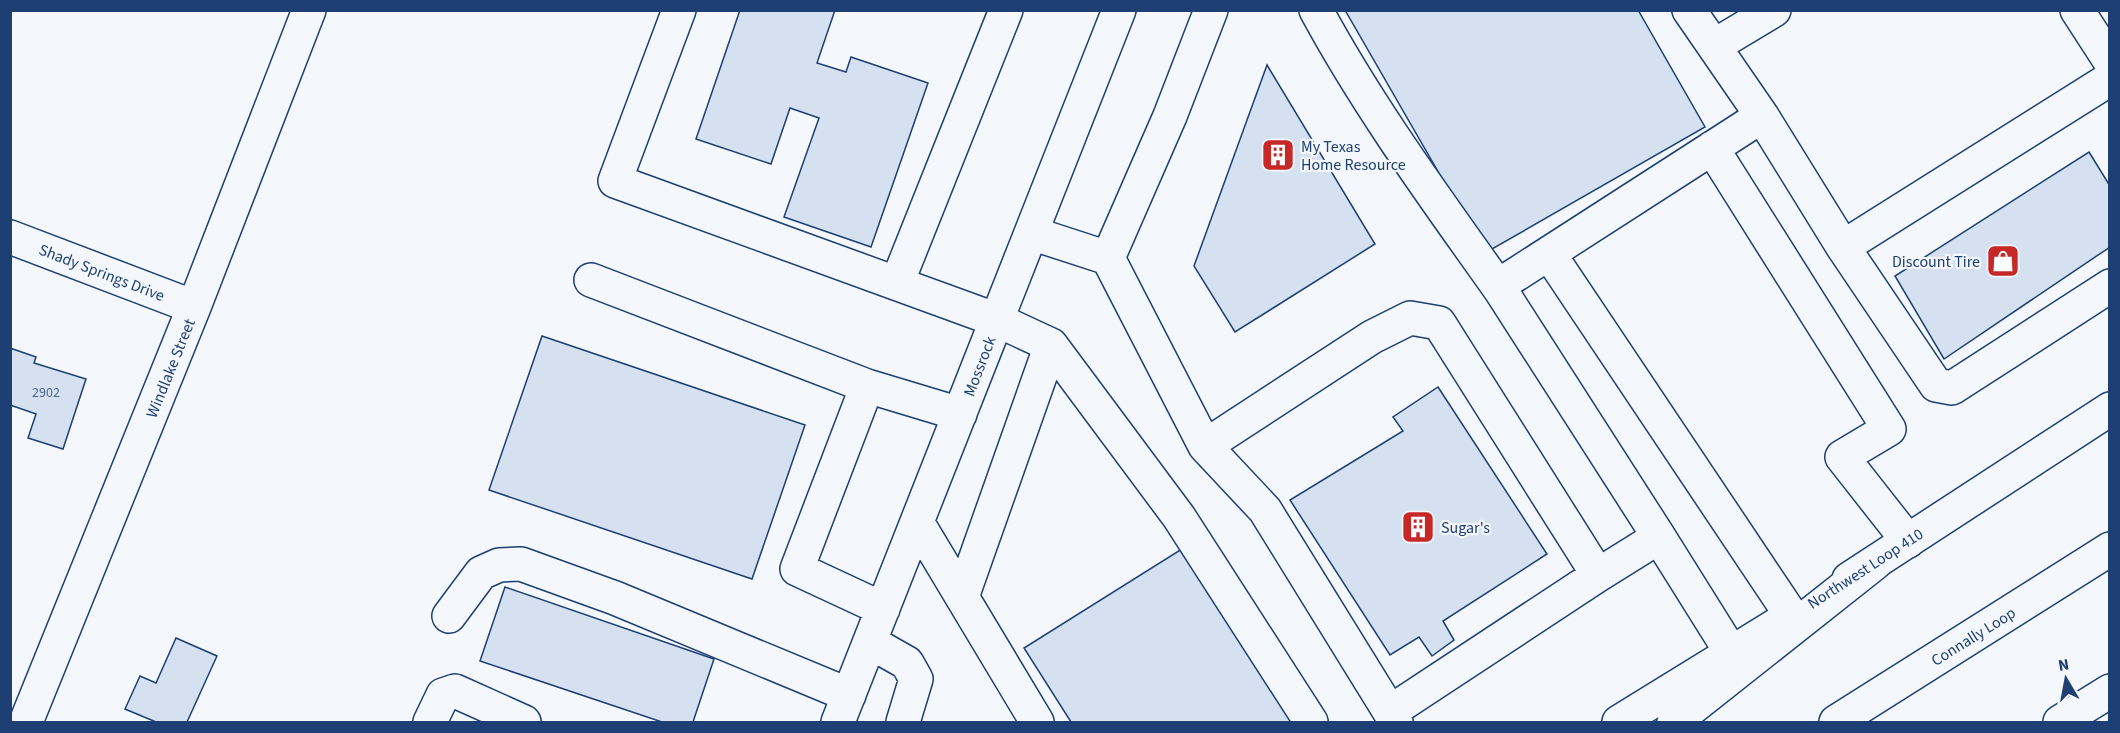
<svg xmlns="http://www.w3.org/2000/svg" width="2120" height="733" viewBox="0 0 2120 733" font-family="'Source Sans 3',sans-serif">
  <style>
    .building { fill: #d5e0f0; stroke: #1d3f73; stroke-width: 1.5 }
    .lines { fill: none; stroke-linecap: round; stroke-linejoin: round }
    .minor-casing { stroke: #1d3f73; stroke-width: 36 }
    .major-casing { stroke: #1d3f73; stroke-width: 36 }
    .highway-casing { stroke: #1d3f73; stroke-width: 36 }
    .minor { stroke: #f4f7fb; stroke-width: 33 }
    .major { stroke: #f4f7fb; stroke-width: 33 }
    .highway { stroke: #f4f7fb; stroke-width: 33 }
    .labels { text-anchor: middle; stroke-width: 4.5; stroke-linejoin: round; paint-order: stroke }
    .number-label { font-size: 14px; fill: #4b6792 }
    .poi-label { font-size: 16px; fill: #1d3f73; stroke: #f4f7fb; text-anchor: start }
    .street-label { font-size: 16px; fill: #1d3f73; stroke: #f4f7fb }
  </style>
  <rect width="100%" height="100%" fill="#f4f7fb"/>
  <path class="building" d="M 740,10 L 835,10 L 817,63 L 846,72 L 851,57 L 928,83 L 871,247 L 784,217 L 819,118 L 790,108 L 771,164 L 696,139 Z
    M 1345,10 L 1638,10 L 1705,127 L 1485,253 Z
    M 1267,65 L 1375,244 L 1235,332 L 1194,266 Z
    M 2089,152 L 2110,186 L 2110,247 L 1944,359 L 1895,276 Z
    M 542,336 L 805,425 L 752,579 L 489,490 Z
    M 10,348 L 36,357 L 34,363 L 86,379 L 63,449 L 28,438 L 36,414 L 10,405 Z
    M 1438,387 L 1547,554 L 1443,621 L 1454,640 L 1432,656 L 1419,637 L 1390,655 L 1290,500 L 1403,431 L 1393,417 Z
    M 1185,547 L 1297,722 L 1071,722 L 1024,648 Z
    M 505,587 L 714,659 L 693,722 L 662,722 L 480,661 Z
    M 176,638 L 217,656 L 187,722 L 156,722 L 125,709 L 140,676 L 156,683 Z"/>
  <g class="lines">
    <defs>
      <path id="minor" d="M 679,10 L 615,181 L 997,320 L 1051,345 L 1179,517 L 1311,722
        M 1316,10 C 1370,110 1439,203 1504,295
        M 1689,10 L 1762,116 L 1843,247 L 2110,79
        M 2077,10 L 2110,61
        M 1714,46 L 1774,10
        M 1712,148 L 1889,429 L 1842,457 L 1908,541
        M 1031,233 L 1108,258 L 1205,446 L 1265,510 L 1396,722
        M 10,237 L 194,307
        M 1843,247 L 1936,385 L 1952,388 L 2110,286
        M 1550,255 L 1791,615
        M 1108,258 L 1170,116 L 1211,10
        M 591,280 L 867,386 L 797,569 L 883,609
        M 897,283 L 1006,10
        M 867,386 L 960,414
        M 1205,446 L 1372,337 L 1410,318 L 1439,323 L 1598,575 L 1659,537 L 1731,652
        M 917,522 L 1037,722
        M 1659,537 L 1498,286 L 1762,116
        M 962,597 L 1051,345
        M 449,616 L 481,573 L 499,565 L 521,564 L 615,598 L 849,695
        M 870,642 L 907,663 L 916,679 L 903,722
        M 1390,712 L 1598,575
        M 26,722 L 194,307 L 309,10
        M 430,722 L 443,695 L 455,691 L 524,722
        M 838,722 L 1119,10"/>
      <path id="major" d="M 1849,579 L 2110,409
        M 1619,722 L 1791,616"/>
      <path id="highway" d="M 1674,722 L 1875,563
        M 1836,722 L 2110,549
        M 2060,722 L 2110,691"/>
    </defs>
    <use href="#minor" class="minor-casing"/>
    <use href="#major" class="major-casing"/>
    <use href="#highway" class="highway-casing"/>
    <use href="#minor" class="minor"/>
    <use href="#major" class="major"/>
    <use href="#highway" class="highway"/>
  </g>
  <defs>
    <symbol id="building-square" viewBox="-11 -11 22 22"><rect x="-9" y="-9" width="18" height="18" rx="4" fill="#c62828" stroke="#f4f7fb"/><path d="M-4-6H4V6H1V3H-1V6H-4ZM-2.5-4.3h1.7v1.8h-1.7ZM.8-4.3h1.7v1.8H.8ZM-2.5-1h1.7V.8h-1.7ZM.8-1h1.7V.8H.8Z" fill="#fff"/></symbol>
    <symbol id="shop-square" viewBox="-11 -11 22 22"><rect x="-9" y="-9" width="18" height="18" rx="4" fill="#c62828" stroke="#f4f7fb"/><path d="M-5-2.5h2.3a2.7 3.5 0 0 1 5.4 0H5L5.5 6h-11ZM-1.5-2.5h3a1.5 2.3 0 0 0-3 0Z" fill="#fff"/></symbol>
  </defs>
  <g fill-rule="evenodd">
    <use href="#building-square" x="1259" y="136" width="38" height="38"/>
    <use href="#shop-square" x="1984" y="242" width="38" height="38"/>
    <use href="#building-square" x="1399" y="508" width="38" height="38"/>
  </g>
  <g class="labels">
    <g class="number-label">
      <text x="46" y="397">2902</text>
    </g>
    <g class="poi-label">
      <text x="1301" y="152">My Texas<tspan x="1301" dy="18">Home Resource</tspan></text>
      <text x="1980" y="267" text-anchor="end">Discount Tire</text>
      <text x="1441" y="533">Sugar's</text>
    </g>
    <g class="street-label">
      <text transform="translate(102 272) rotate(21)" y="6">Shady Springs Drive</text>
      <text transform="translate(979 366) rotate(-69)" y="6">Mossrock</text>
      <text transform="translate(170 368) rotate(-68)" y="6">Windlake Street</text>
      <text transform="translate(1865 568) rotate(-33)" y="6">Northwest Loop 410</text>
      <text transform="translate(1973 636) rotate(-32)" y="6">Connally Loop</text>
    </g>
  </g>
  <rect width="2120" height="733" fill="none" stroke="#1d3f73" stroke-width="24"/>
  <g transform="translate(2066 679) rotate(350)" stroke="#f4f7fb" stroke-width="4.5" paint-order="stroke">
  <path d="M0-4.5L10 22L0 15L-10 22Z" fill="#1d3f73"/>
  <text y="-9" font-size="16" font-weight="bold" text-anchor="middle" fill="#1d3f73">N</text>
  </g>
</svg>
